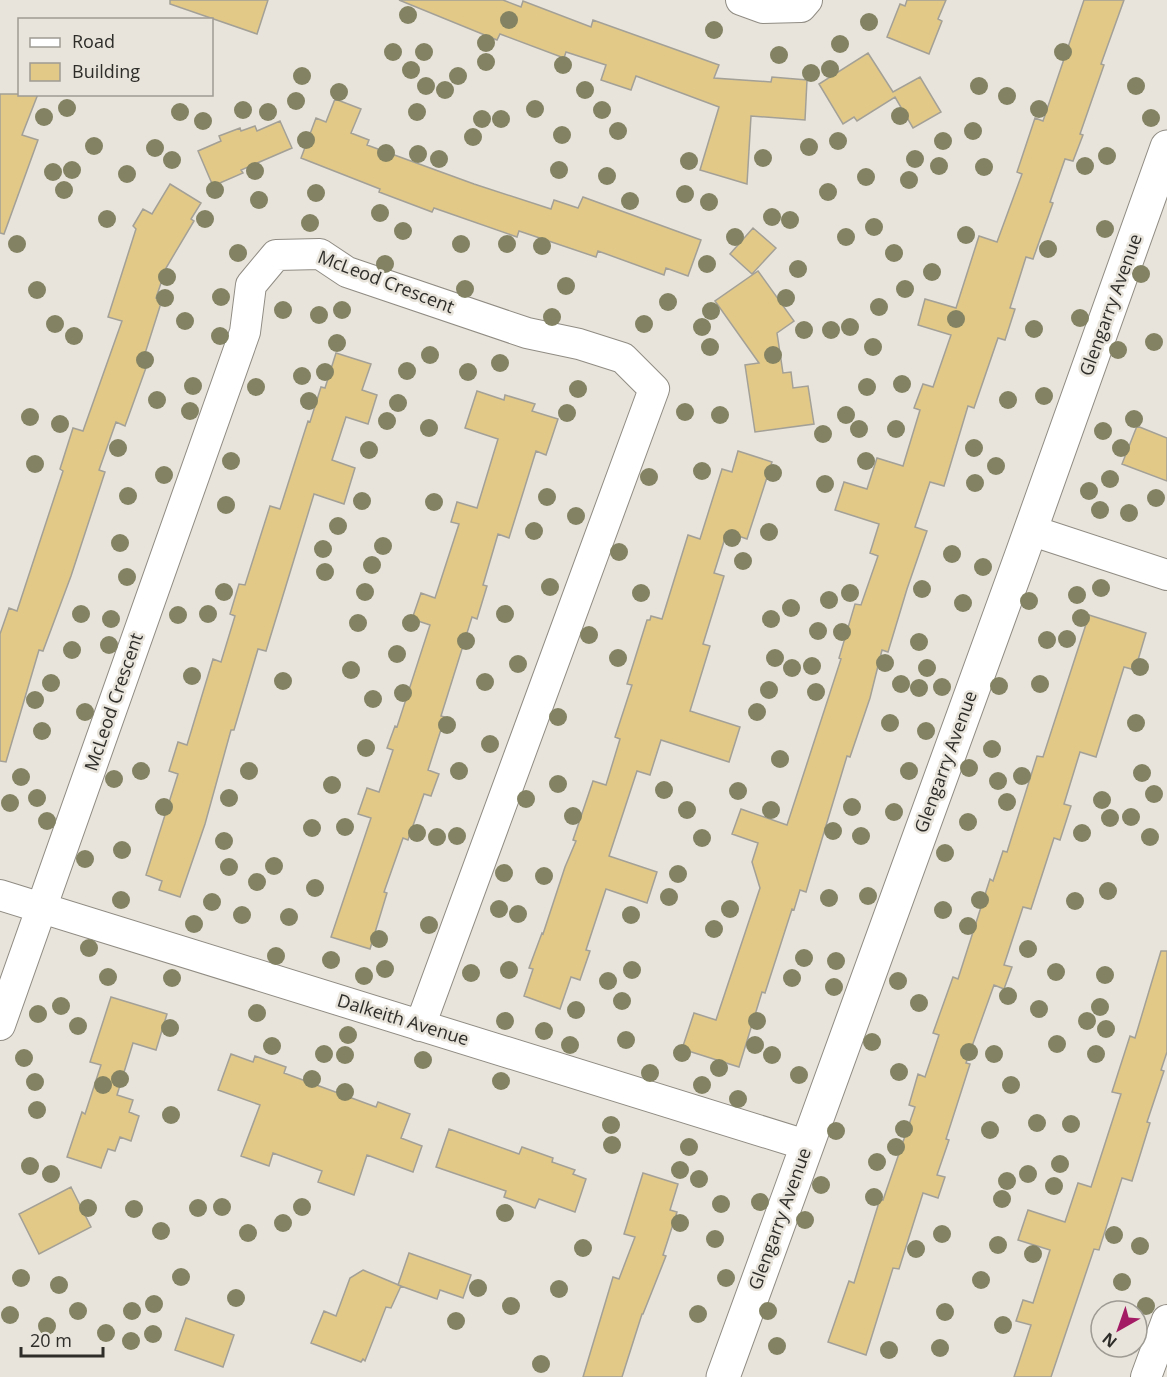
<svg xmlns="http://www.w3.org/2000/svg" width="1167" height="1377" viewBox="0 0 1167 1377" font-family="'Open Sans',sans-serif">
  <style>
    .building { fill: #e2c988; stroke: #a3a097; stroke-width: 1.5 }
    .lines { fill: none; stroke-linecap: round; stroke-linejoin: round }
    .street-casing { stroke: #908c84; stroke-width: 32 }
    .secondary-casing { stroke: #908c84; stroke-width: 35 }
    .street { stroke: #fff; stroke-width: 30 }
    .secondary { stroke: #fff; stroke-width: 33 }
    .tree { fill: #838363 }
    .labels { text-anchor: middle; stroke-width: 5; stroke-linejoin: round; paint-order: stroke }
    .street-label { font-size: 18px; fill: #2e2d2a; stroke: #e8e4db }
  </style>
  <rect width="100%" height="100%" fill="#e8e4db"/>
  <path class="building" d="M 170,0 L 268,0 L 257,34 L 170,4 Z
    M 399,0 L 503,0 L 521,7 L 523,1 L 591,27 L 593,20 L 719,65 L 714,78 L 771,82 L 772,77 L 807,80 L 805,120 L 751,116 L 747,184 L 700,170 L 719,107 L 636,76 L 631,90 L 601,80 L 606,65 L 566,52 L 564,58 L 500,34 L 497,40 Z
    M 907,0 L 946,0 L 938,19 L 942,21 L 929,54 L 887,37 L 900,4 L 905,6 Z
    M 1084,0 L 1124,0 L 1101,64 L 1104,65 L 1080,134 L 1083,135 L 1073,161 L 1065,159 L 1050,202 L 1053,203 L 1033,259 L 1026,257 L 1010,308 L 1015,309 L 1005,340 L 998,338 L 974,408 L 968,406 L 944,486 L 930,482 L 915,527 L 927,531 L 907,589 L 888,652 L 882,650 L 870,698 L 850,757 L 847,756 L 806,892 L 800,890 L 794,910 L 792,909 L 765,993 L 762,992 L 739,1067 L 682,1049 L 694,1013 L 716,1020 L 760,888 L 752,862 L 758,843 L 732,834 L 741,809 L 787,825 L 841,659 L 839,658 L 855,604 L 861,605 L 878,556 L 870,553 L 879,524 L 835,510 L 844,482 L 867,489 L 877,458 L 903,466 L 920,410 L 914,408 L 923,384 L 933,387 L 951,335 L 918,325 L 925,299 L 956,308 L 979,236 L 997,242 L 1022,174 L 1017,172 L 1035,118 L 1043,121 Z
    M 868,53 L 893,92 L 920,77 L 941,112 L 913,128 L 895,97 L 857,121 L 854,117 L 843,124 L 819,84 Z
    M 0,94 L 38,94 L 22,135 L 38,140 L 4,234 L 0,233 Z
    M 335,99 L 361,109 L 351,133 L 369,140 L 367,145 L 474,184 L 551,209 L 554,200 L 578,208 L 583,197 L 701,240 L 688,276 L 666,268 L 664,275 L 598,251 L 596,257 L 519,231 L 517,237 L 434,208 L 432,212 L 379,192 L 380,189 L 301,158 L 316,118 L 326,122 Z
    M 280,121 L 292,148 L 241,170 L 243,173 L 213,186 L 198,151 L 221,141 L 219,136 L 240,128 L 241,131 L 255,126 L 257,131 Z
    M 170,184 L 201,203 L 191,219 L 194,221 L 166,268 L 156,298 L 162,300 L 142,363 L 147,365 L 125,426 L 116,422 L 99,470 L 105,472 L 71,576 L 43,651 L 39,650 L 6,762 L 0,761 L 0,634 L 9,608 L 17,611 L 63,471 L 60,469 L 73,428 L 83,431 L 122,321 L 108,317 L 136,229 L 133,226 L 143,209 L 152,214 Z
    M 753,228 L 776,248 L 752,274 L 730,254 Z
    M 758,271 L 794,321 L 777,333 L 783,373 L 791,372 L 793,388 L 808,386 L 814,424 L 755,432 L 745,365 L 759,363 L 715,301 Z
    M 336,353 L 371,364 L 362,390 L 377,395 L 368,424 L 346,417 L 332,460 L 355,468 L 344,504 L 314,494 L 266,651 L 258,649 L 234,730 L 231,730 L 205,824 L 180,897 L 159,890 L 162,881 L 146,875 L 178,774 L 169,771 L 178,742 L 187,745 L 213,659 L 221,662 L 235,616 L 230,614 L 239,584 L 245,585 L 270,506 L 280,509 L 308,421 L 310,422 L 321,387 L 325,388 Z
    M 477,391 L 504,400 L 505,395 L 535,404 L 532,411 L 558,419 L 546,455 L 536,451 L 509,538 L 498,534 L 483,585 L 487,586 L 477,619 L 472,617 L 441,716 L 445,717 L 428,770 L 439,774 L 431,796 L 424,794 L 408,840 L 403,838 L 384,892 L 387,893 L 370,949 L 331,937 L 371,818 L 358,814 L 367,788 L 379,792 L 393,750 L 387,748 L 395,726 L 397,727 L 430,625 L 412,619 L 421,593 L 435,598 L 459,524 L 451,522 L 457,502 L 477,508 L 498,439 L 465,428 Z
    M 1137,426 L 1167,438 L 1167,481 L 1122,464 Z
    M 738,451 L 772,462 L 747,539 L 727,532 L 714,573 L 724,576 L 703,644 L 710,646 L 690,711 L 740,727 L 729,762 L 661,740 L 650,775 L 637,771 L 609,856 L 657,872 L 647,903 L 606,889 L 586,950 L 590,951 L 580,980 L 571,977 L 560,1009 L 524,996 L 533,969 L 529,968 L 542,933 L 543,934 L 565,867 L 576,841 L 573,840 L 593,781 L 606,785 L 620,739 L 615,737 L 632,685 L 627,684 L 647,620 L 650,620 L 651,616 L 662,619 L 688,535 L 700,539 L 722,469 L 732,472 Z
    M 1089,615 L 1146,633 L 1135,670 L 1124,667 L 1096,757 L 1080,752 L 1064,804 L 1071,806 L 1060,840 L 1054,838 L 1031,909 L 1023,907 L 1004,965 L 1012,967 L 1004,989 L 994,985 L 966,1063 L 970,1064 L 946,1139 L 949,1140 L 937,1175 L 945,1177 L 938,1198 L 923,1193 L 899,1269 L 893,1268 L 866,1355 L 828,1342 L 849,1281 L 854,1283 L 880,1199 L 883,1200 L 915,1107 L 909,1105 L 918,1074 L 925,1077 L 939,1035 L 933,1033 L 953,977 L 958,979 L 990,879 L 993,881 L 1003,851 L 1007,852 L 1037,756 L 1043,757 Z
    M 1161,951 L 1167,951 L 1167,1052 L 1161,1070 L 1164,1071 L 1147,1122 L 1150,1123 L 1132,1181 L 1122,1178 L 1099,1250 L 1094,1249 L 1051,1377 L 1014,1377 L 1031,1325 L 1016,1321 L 1023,1300 L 1033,1303 L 1050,1250 L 1018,1240 L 1028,1210 L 1065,1222 L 1078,1183 L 1091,1187 L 1121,1094 L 1112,1092 L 1130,1036 L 1135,1038 Z
    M 111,997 L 167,1014 L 156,1050 L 133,1043 L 117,1095 L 133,1100 L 129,1112 L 139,1116 L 131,1141 L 120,1137 L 115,1151 L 108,1149 L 101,1168 L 67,1157 L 82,1112 L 85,1114 L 101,1065 L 90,1062 Z
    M 231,1054 L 253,1062 L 255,1056 L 286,1067 L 284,1073 L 376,1107 L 378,1102 L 410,1114 L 401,1138 L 422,1146 L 413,1172 L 367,1155 L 354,1195 L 318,1182 L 322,1171 L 273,1153 L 269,1166 L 241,1156 L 260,1105 L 218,1090 Z
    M 449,1129 L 519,1154 L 522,1147 L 553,1158 L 552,1162 L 575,1170 L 573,1174 L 586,1179 L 575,1212 L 539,1199 L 535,1208 L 504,1197 L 506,1191 L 436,1167 Z
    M 643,1173 L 678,1184 L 670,1210 L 677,1212 L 663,1255 L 666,1256 L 643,1314 L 642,1314 L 622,1377 L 583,1377 L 613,1277 L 619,1279 L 635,1237 L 624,1234 Z
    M 71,1187 L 91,1227 L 39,1254 L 19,1214 Z
    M 409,1253 L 471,1275 L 463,1298 L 440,1290 L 437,1299 L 398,1285 Z
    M 363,1270 L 401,1286 L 391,1308 L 386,1307 L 365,1361 L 363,1359 L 361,1362 L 311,1343 L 324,1311 L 336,1316 L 350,1278 Z
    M 186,1318 L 234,1335 L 223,1367 L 175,1350 Z"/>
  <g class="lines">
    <defs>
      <path id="street" d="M 741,0 L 763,8 L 801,7 L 807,0
        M 1030,530 L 1167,575
        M 0,895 L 806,1145
        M 0,1025 L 245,332 L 251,285 L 276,255 L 320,254 L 347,272 L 527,333 L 579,344 L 623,358 L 654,389 L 420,1026
        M 1146,1377 L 1167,1320"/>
      <path id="secondary" d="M 723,1377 L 1022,554 L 1167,147"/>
    </defs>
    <use href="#street" class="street-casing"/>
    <use href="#secondary" class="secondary-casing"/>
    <use href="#street" class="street"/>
    <use href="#secondary" class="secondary"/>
  </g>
  <g class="tree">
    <circle cx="408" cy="15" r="9"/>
    <circle cx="509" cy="20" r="9"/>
    <circle cx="869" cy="22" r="9"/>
    <circle cx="714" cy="30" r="9"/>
    <circle cx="486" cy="43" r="9"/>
    <circle cx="840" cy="44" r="9"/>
    <circle cx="393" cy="52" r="9"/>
    <circle cx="424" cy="52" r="9"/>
    <circle cx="1063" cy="52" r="9"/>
    <circle cx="779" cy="55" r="9"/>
    <circle cx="486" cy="62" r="9"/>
    <circle cx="563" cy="65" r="9"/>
    <circle cx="830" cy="69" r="9"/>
    <circle cx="411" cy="70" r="9"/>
    <circle cx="811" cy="73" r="9"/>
    <circle cx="302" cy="76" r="9"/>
    <circle cx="458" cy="76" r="9"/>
    <circle cx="426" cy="86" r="9"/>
    <circle cx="979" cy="86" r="9"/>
    <circle cx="1136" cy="86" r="9"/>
    <circle cx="445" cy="90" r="9"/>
    <circle cx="585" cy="90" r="9"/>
    <circle cx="339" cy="92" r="9"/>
    <circle cx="1007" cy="96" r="9"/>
    <circle cx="296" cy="101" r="9"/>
    <circle cx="67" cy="108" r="9"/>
    <circle cx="535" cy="109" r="9"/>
    <circle cx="1039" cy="109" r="9"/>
    <circle cx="243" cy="110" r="9"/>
    <circle cx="602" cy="110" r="9"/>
    <circle cx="180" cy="112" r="9"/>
    <circle cx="268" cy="112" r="9"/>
    <circle cx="417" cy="112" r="9"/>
    <circle cx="900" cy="116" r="9"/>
    <circle cx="44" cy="117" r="9"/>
    <circle cx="1151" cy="118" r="9"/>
    <circle cx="482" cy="119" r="9"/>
    <circle cx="501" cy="119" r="9"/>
    <circle cx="203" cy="121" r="9"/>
    <circle cx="618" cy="131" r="9"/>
    <circle cx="973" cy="131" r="9"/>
    <circle cx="562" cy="135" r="9"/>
    <circle cx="473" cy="137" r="9"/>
    <circle cx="306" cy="140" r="9"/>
    <circle cx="838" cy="141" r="9"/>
    <circle cx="943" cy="141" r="9"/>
    <circle cx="94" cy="146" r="9"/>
    <circle cx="809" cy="147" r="9"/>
    <circle cx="155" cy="148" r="9"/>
    <circle cx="386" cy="153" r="9"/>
    <circle cx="418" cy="154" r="9"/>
    <circle cx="1107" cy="156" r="9"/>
    <circle cx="763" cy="158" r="9"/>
    <circle cx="439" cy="159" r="9"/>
    <circle cx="915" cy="159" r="9"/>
    <circle cx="172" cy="160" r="9"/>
    <circle cx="689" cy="161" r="9"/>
    <circle cx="939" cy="166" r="9"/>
    <circle cx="1085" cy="166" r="9"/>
    <circle cx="984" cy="167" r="9"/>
    <circle cx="72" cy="170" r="9"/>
    <circle cx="559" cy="170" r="9"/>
    <circle cx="255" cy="171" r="9"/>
    <circle cx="53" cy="172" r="9"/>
    <circle cx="127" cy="174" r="9"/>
    <circle cx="607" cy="176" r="9"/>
    <circle cx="866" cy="177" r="9"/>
    <circle cx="909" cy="180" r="9"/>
    <circle cx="64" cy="190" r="9"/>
    <circle cx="215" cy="190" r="9"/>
    <circle cx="828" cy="192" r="9"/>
    <circle cx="316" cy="193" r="9"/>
    <circle cx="685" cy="194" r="9"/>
    <circle cx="259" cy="200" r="9"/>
    <circle cx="630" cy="201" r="9"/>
    <circle cx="709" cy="202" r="9"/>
    <circle cx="380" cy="213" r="9"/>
    <circle cx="772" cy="217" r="9"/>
    <circle cx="107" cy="219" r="9"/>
    <circle cx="205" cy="219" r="9"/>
    <circle cx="790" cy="220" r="9"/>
    <circle cx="310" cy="223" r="9"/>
    <circle cx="874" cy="227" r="9"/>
    <circle cx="1105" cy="229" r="9"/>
    <circle cx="403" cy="231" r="9"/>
    <circle cx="966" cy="235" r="9"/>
    <circle cx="735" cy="237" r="9"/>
    <circle cx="846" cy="237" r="9"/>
    <circle cx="17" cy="244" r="9"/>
    <circle cx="461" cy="244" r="9"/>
    <circle cx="507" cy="244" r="9"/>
    <circle cx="542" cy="246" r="9"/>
    <circle cx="1048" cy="249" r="9"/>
    <circle cx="238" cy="253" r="9"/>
    <circle cx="894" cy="253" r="9"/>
    <circle cx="385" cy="264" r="9"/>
    <circle cx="707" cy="264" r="9"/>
    <circle cx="798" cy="269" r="9"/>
    <circle cx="932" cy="272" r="9"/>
    <circle cx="1141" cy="274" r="9"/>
    <circle cx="167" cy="277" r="9"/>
    <circle cx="566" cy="286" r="9"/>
    <circle cx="465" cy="289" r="9"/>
    <circle cx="905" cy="289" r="9"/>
    <circle cx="37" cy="290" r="9"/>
    <circle cx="221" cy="297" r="9"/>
    <circle cx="165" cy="298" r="9"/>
    <circle cx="786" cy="298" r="9"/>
    <circle cx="668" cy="302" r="9"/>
    <circle cx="879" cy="307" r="9"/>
    <circle cx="283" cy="310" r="9"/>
    <circle cx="342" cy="310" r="9"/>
    <circle cx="711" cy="311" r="9"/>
    <circle cx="319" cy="315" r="9"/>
    <circle cx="552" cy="317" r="9"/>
    <circle cx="1080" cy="318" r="9"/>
    <circle cx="956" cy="319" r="9"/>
    <circle cx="185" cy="321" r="9"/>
    <circle cx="55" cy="324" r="9"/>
    <circle cx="644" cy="324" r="9"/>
    <circle cx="702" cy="327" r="9"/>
    <circle cx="850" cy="327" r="9"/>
    <circle cx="1034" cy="329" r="9"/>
    <circle cx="804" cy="330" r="9"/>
    <circle cx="831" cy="330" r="9"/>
    <circle cx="74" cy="336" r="9"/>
    <circle cx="220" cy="336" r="9"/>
    <circle cx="1154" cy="342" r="9"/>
    <circle cx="337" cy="343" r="9"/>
    <circle cx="710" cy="347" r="9"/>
    <circle cx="873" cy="347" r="9"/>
    <circle cx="1118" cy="350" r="9"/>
    <circle cx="430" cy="355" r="9"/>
    <circle cx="773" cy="355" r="9"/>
    <circle cx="145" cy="360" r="9"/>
    <circle cx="500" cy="363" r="9"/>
    <circle cx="407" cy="371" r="9"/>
    <circle cx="325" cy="372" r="9"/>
    <circle cx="468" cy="372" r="9"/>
    <circle cx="302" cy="376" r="9"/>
    <circle cx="902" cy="384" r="9"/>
    <circle cx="193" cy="386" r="9"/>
    <circle cx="256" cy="387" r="9"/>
    <circle cx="867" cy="387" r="9"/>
    <circle cx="578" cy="389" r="9"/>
    <circle cx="1044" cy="396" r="9"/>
    <circle cx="157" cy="400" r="9"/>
    <circle cx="1008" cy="400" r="9"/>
    <circle cx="309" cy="401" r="9"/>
    <circle cx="398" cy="403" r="9"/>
    <circle cx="190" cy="411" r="9"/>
    <circle cx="685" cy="412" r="9"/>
    <circle cx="567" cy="413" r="9"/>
    <circle cx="720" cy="415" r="9"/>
    <circle cx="846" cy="415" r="9"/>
    <circle cx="30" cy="417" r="9"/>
    <circle cx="1134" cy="419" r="9"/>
    <circle cx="387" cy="421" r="9"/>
    <circle cx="60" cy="424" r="9"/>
    <circle cx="429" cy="428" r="9"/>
    <circle cx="859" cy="429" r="9"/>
    <circle cx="896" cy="429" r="9"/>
    <circle cx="1103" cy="431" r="9"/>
    <circle cx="823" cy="434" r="9"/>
    <circle cx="118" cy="448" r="9"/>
    <circle cx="974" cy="448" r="9"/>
    <circle cx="1121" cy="448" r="9"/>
    <circle cx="369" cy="450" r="9"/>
    <circle cx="231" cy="461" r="9"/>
    <circle cx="866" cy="461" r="9"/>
    <circle cx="35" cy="464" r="9"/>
    <circle cx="996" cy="466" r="9"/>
    <circle cx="702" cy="471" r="9"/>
    <circle cx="773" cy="473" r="9"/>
    <circle cx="164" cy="475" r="9"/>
    <circle cx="649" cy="477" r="9"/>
    <circle cx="1110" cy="479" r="9"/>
    <circle cx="975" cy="483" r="9"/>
    <circle cx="825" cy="484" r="9"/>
    <circle cx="1089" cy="491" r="9"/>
    <circle cx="128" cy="496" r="9"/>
    <circle cx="547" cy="497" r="9"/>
    <circle cx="1156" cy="498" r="9"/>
    <circle cx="362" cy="501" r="9"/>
    <circle cx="434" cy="502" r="9"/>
    <circle cx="226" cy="505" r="9"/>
    <circle cx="1100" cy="510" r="9"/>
    <circle cx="1129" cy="513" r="9"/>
    <circle cx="576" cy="516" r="9"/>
    <circle cx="338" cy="526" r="9"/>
    <circle cx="534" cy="531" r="9"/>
    <circle cx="769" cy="532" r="9"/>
    <circle cx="732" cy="538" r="9"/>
    <circle cx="120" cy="543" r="9"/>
    <circle cx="383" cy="546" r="9"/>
    <circle cx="323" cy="549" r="9"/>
    <circle cx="619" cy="552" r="9"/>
    <circle cx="952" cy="554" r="9"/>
    <circle cx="743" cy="561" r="9"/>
    <circle cx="372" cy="565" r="9"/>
    <circle cx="983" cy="567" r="9"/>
    <circle cx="325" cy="572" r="9"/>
    <circle cx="127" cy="577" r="9"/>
    <circle cx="550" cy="587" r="9"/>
    <circle cx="1101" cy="588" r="9"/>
    <circle cx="922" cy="589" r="9"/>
    <circle cx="224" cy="592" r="9"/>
    <circle cx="365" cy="592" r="9"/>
    <circle cx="641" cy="593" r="9"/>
    <circle cx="850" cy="593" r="9"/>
    <circle cx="1077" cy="595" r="9"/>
    <circle cx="829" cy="600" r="9"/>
    <circle cx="1029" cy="601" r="9"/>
    <circle cx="963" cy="603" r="9"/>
    <circle cx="791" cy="608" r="9"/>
    <circle cx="81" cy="614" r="9"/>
    <circle cx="208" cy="614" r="9"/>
    <circle cx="505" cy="614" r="9"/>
    <circle cx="178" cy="615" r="9"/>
    <circle cx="1081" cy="618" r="9"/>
    <circle cx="111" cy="619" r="9"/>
    <circle cx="771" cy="619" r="9"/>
    <circle cx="358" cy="623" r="9"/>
    <circle cx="411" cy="623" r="9"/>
    <circle cx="818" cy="631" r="9"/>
    <circle cx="842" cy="632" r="9"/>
    <circle cx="589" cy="635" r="9"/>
    <circle cx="1067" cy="639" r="9"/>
    <circle cx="1047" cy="640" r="9"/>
    <circle cx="466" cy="641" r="9"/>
    <circle cx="919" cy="642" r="9"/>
    <circle cx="109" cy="645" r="9"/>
    <circle cx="72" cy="650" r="9"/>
    <circle cx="397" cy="654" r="9"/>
    <circle cx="618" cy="658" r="9"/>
    <circle cx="775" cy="658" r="9"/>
    <circle cx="885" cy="663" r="9"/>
    <circle cx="518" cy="664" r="9"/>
    <circle cx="812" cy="666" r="9"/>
    <circle cx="1140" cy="667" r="9"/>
    <circle cx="792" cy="668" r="9"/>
    <circle cx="927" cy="668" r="9"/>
    <circle cx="351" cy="670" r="9"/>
    <circle cx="192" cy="676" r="9"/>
    <circle cx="283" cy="681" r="9"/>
    <circle cx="485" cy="682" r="9"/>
    <circle cx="51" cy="683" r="9"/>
    <circle cx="901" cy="684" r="9"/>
    <circle cx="1040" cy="684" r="9"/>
    <circle cx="999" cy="686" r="9"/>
    <circle cx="942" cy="687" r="9"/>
    <circle cx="919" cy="688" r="9"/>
    <circle cx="769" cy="690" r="9"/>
    <circle cx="816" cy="692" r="9"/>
    <circle cx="403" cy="693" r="9"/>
    <circle cx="373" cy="699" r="9"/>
    <circle cx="35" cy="700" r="9"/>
    <circle cx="85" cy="712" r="9"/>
    <circle cx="757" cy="712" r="9"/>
    <circle cx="558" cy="717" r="9"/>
    <circle cx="890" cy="723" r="9"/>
    <circle cx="1136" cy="723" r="9"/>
    <circle cx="447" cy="725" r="9"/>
    <circle cx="42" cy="731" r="9"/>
    <circle cx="926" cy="731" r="9"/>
    <circle cx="490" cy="744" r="9"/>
    <circle cx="366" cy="748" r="9"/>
    <circle cx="992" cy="749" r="9"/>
    <circle cx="780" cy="759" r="9"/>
    <circle cx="969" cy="768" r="9"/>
    <circle cx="141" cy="771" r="9"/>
    <circle cx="249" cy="771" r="9"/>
    <circle cx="459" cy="771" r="9"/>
    <circle cx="909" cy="771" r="9"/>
    <circle cx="1142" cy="773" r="9"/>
    <circle cx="1022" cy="776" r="9"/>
    <circle cx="21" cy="777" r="9"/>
    <circle cx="114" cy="779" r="9"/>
    <circle cx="998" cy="781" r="9"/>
    <circle cx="558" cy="784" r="9"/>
    <circle cx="332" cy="785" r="9"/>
    <circle cx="664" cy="790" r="9"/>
    <circle cx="738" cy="791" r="9"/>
    <circle cx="1154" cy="794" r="9"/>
    <circle cx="37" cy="798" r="9"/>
    <circle cx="229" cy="798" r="9"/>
    <circle cx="526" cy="799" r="9"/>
    <circle cx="1102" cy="800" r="9"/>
    <circle cx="1007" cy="802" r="9"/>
    <circle cx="10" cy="803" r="9"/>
    <circle cx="164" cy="807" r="9"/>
    <circle cx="852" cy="807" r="9"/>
    <circle cx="687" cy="810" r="9"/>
    <circle cx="771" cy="810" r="9"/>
    <circle cx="894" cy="812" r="9"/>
    <circle cx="573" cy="816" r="9"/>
    <circle cx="1131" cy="817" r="9"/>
    <circle cx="1110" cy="818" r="9"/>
    <circle cx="47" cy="821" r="9"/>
    <circle cx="968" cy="822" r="9"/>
    <circle cx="345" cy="827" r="9"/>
    <circle cx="312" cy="828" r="9"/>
    <circle cx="833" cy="831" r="9"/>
    <circle cx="417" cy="833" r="9"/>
    <circle cx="1082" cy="833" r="9"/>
    <circle cx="457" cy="836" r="9"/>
    <circle cx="861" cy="836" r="9"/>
    <circle cx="437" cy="837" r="9"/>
    <circle cx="1150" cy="837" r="9"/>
    <circle cx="702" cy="838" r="9"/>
    <circle cx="224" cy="841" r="9"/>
    <circle cx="122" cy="850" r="9"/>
    <circle cx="945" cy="853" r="9"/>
    <circle cx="85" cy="859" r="9"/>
    <circle cx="274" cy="866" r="9"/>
    <circle cx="229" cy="867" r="9"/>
    <circle cx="504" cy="873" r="9"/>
    <circle cx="678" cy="874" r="9"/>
    <circle cx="544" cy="876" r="9"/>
    <circle cx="257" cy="882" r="9"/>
    <circle cx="315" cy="888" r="9"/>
    <circle cx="1108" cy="891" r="9"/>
    <circle cx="868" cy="896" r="9"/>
    <circle cx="669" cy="897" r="9"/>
    <circle cx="829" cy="898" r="9"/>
    <circle cx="121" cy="900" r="9"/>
    <circle cx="980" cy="900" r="9"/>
    <circle cx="1075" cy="901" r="9"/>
    <circle cx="212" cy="902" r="9"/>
    <circle cx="499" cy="909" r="9"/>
    <circle cx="730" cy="909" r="9"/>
    <circle cx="943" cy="910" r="9"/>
    <circle cx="518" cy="914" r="9"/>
    <circle cx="242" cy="915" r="9"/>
    <circle cx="631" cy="915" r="9"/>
    <circle cx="289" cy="917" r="9"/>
    <circle cx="194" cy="924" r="9"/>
    <circle cx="429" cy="925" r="9"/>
    <circle cx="968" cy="926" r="9"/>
    <circle cx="714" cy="929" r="9"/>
    <circle cx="379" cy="939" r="9"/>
    <circle cx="89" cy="948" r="9"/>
    <circle cx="1028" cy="949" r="9"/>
    <circle cx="276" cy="956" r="9"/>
    <circle cx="804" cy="958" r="9"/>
    <circle cx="331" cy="960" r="9"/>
    <circle cx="836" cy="961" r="9"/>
    <circle cx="385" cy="969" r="9"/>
    <circle cx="509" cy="970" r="9"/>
    <circle cx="632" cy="970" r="9"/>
    <circle cx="1056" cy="972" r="9"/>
    <circle cx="471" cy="973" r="9"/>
    <circle cx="1105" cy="975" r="9"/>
    <circle cx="364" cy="976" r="9"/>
    <circle cx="108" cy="977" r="9"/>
    <circle cx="172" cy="978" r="9"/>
    <circle cx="792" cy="978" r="9"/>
    <circle cx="608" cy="981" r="9"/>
    <circle cx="898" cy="981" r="9"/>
    <circle cx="834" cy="987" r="9"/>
    <circle cx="1008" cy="996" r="9"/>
    <circle cx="622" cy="1001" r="9"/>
    <circle cx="919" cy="1003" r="9"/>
    <circle cx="61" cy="1006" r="9"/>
    <circle cx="1100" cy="1007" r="9"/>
    <circle cx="1039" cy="1009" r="9"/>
    <circle cx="576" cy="1010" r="9"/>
    <circle cx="257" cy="1013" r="9"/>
    <circle cx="38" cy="1014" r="9"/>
    <circle cx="505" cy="1021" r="9"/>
    <circle cx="757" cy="1021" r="9"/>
    <circle cx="1087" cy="1021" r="9"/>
    <circle cx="78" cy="1026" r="9"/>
    <circle cx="170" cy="1028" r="9"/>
    <circle cx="1106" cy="1029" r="9"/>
    <circle cx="544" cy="1031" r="9"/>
    <circle cx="348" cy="1035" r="9"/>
    <circle cx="626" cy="1040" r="9"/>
    <circle cx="872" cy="1042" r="9"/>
    <circle cx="1057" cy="1044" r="9"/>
    <circle cx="570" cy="1045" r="9"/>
    <circle cx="755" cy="1045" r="9"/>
    <circle cx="272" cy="1046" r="9"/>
    <circle cx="969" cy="1052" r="9"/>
    <circle cx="682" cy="1053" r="9"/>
    <circle cx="324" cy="1054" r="9"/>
    <circle cx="994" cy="1054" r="9"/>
    <circle cx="1096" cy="1054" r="9"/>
    <circle cx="345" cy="1055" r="9"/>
    <circle cx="772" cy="1055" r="9"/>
    <circle cx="24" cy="1058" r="9"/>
    <circle cx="423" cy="1060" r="9"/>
    <circle cx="719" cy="1068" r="9"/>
    <circle cx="899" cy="1072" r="9"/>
    <circle cx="650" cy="1073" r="9"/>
    <circle cx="799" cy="1075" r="9"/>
    <circle cx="120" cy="1079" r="9"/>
    <circle cx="312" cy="1079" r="9"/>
    <circle cx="501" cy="1081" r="9"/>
    <circle cx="35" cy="1082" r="9"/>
    <circle cx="103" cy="1085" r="9"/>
    <circle cx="702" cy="1085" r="9"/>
    <circle cx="1011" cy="1085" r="9"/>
    <circle cx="345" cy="1092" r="9"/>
    <circle cx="738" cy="1099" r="9"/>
    <circle cx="37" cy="1110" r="9"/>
    <circle cx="171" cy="1115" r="9"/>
    <circle cx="1037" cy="1123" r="9"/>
    <circle cx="1071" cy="1124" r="9"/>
    <circle cx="611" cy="1125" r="9"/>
    <circle cx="904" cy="1129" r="9"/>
    <circle cx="990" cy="1130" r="9"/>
    <circle cx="836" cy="1131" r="9"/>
    <circle cx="612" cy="1145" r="9"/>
    <circle cx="689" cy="1147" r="9"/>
    <circle cx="896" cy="1147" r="9"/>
    <circle cx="877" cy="1162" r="9"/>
    <circle cx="1060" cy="1164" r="9"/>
    <circle cx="30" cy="1166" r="9"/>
    <circle cx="680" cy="1170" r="9"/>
    <circle cx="51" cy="1174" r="9"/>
    <circle cx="1028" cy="1174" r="9"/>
    <circle cx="699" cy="1179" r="9"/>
    <circle cx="1007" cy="1181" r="9"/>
    <circle cx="821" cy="1185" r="9"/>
    <circle cx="1054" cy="1186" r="9"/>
    <circle cx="874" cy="1197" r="9"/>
    <circle cx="1002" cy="1199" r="9"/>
    <circle cx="760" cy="1202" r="9"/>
    <circle cx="721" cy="1204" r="9"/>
    <circle cx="222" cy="1207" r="9"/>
    <circle cx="302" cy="1207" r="9"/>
    <circle cx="88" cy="1208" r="9"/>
    <circle cx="198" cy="1208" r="9"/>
    <circle cx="134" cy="1209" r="9"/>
    <circle cx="505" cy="1213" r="9"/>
    <circle cx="805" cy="1220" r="9"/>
    <circle cx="283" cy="1223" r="9"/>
    <circle cx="680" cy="1223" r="9"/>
    <circle cx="161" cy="1231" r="9"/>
    <circle cx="248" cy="1233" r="9"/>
    <circle cx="942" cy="1234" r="9"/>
    <circle cx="1114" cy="1235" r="9"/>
    <circle cx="715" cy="1239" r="9"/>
    <circle cx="998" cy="1245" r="9"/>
    <circle cx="1140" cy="1246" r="9"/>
    <circle cx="583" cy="1248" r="9"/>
    <circle cx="916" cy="1249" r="9"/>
    <circle cx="1033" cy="1254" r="9"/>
    <circle cx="181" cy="1277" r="9"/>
    <circle cx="21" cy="1278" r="9"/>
    <circle cx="726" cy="1278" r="9"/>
    <circle cx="981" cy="1280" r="9"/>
    <circle cx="1122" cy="1282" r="9"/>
    <circle cx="59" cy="1285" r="9"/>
    <circle cx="478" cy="1288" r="9"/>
    <circle cx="559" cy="1289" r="9"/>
    <circle cx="236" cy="1298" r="9"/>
    <circle cx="154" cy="1304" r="9"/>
    <circle cx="511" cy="1306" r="9"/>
    <circle cx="1146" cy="1306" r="9"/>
    <circle cx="78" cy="1311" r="9"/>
    <circle cx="132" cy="1311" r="9"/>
    <circle cx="768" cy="1311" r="9"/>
    <circle cx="945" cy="1312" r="9"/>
    <circle cx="698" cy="1314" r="9"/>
    <circle cx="10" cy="1315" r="9"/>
    <circle cx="456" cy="1321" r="9"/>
    <circle cx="1003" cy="1325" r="9"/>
    <circle cx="47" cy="1326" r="9"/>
    <circle cx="106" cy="1333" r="9"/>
    <circle cx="153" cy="1334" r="9"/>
    <circle cx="131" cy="1341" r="9"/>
    <circle cx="777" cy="1346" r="9"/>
    <circle cx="940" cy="1348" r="9"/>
    <circle cx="889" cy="1350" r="9"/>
    <circle cx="541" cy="1364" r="9"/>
  </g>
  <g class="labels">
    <g class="street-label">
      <text transform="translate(386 282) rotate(21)" y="6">McLeod Crescent</text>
      <text transform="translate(1111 305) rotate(-70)" y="6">Glengarry Avenue</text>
      <text transform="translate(114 702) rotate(-71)" y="6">McLeod Crescent</text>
      <text transform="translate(946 762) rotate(-70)" y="6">Glengarry Avenue</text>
      <text transform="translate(403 1020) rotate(17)" y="6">Dalkeith Avenue</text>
      <text transform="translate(780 1219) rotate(-70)" y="6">Glengarry Avenue</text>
    </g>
  </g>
  <rect x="18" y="18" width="195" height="78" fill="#e8e4db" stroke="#9e9b94" stroke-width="1.5"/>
  <rect x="30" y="38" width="30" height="9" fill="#ffffff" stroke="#9e9b94" stroke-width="1.5"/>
  <text x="72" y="48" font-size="18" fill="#2e2d2a">Road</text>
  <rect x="30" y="63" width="30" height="18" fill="#e2c988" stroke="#9e9b94" stroke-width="1.5"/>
  <text x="72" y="78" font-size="18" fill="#2e2d2a">Building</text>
  <g transform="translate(1119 1329) rotate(220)"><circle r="28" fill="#e8e4db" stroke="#9e9b94" stroke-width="1.5"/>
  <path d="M0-4.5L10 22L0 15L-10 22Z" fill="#a31b64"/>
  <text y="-9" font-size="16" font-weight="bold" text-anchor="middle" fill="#2e2d2a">N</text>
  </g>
  <path d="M21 1347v9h82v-9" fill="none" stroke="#2e2d2a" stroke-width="3"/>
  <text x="30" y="1347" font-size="18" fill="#2e2d2a" stroke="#e8e4db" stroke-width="4.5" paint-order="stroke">20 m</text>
</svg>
